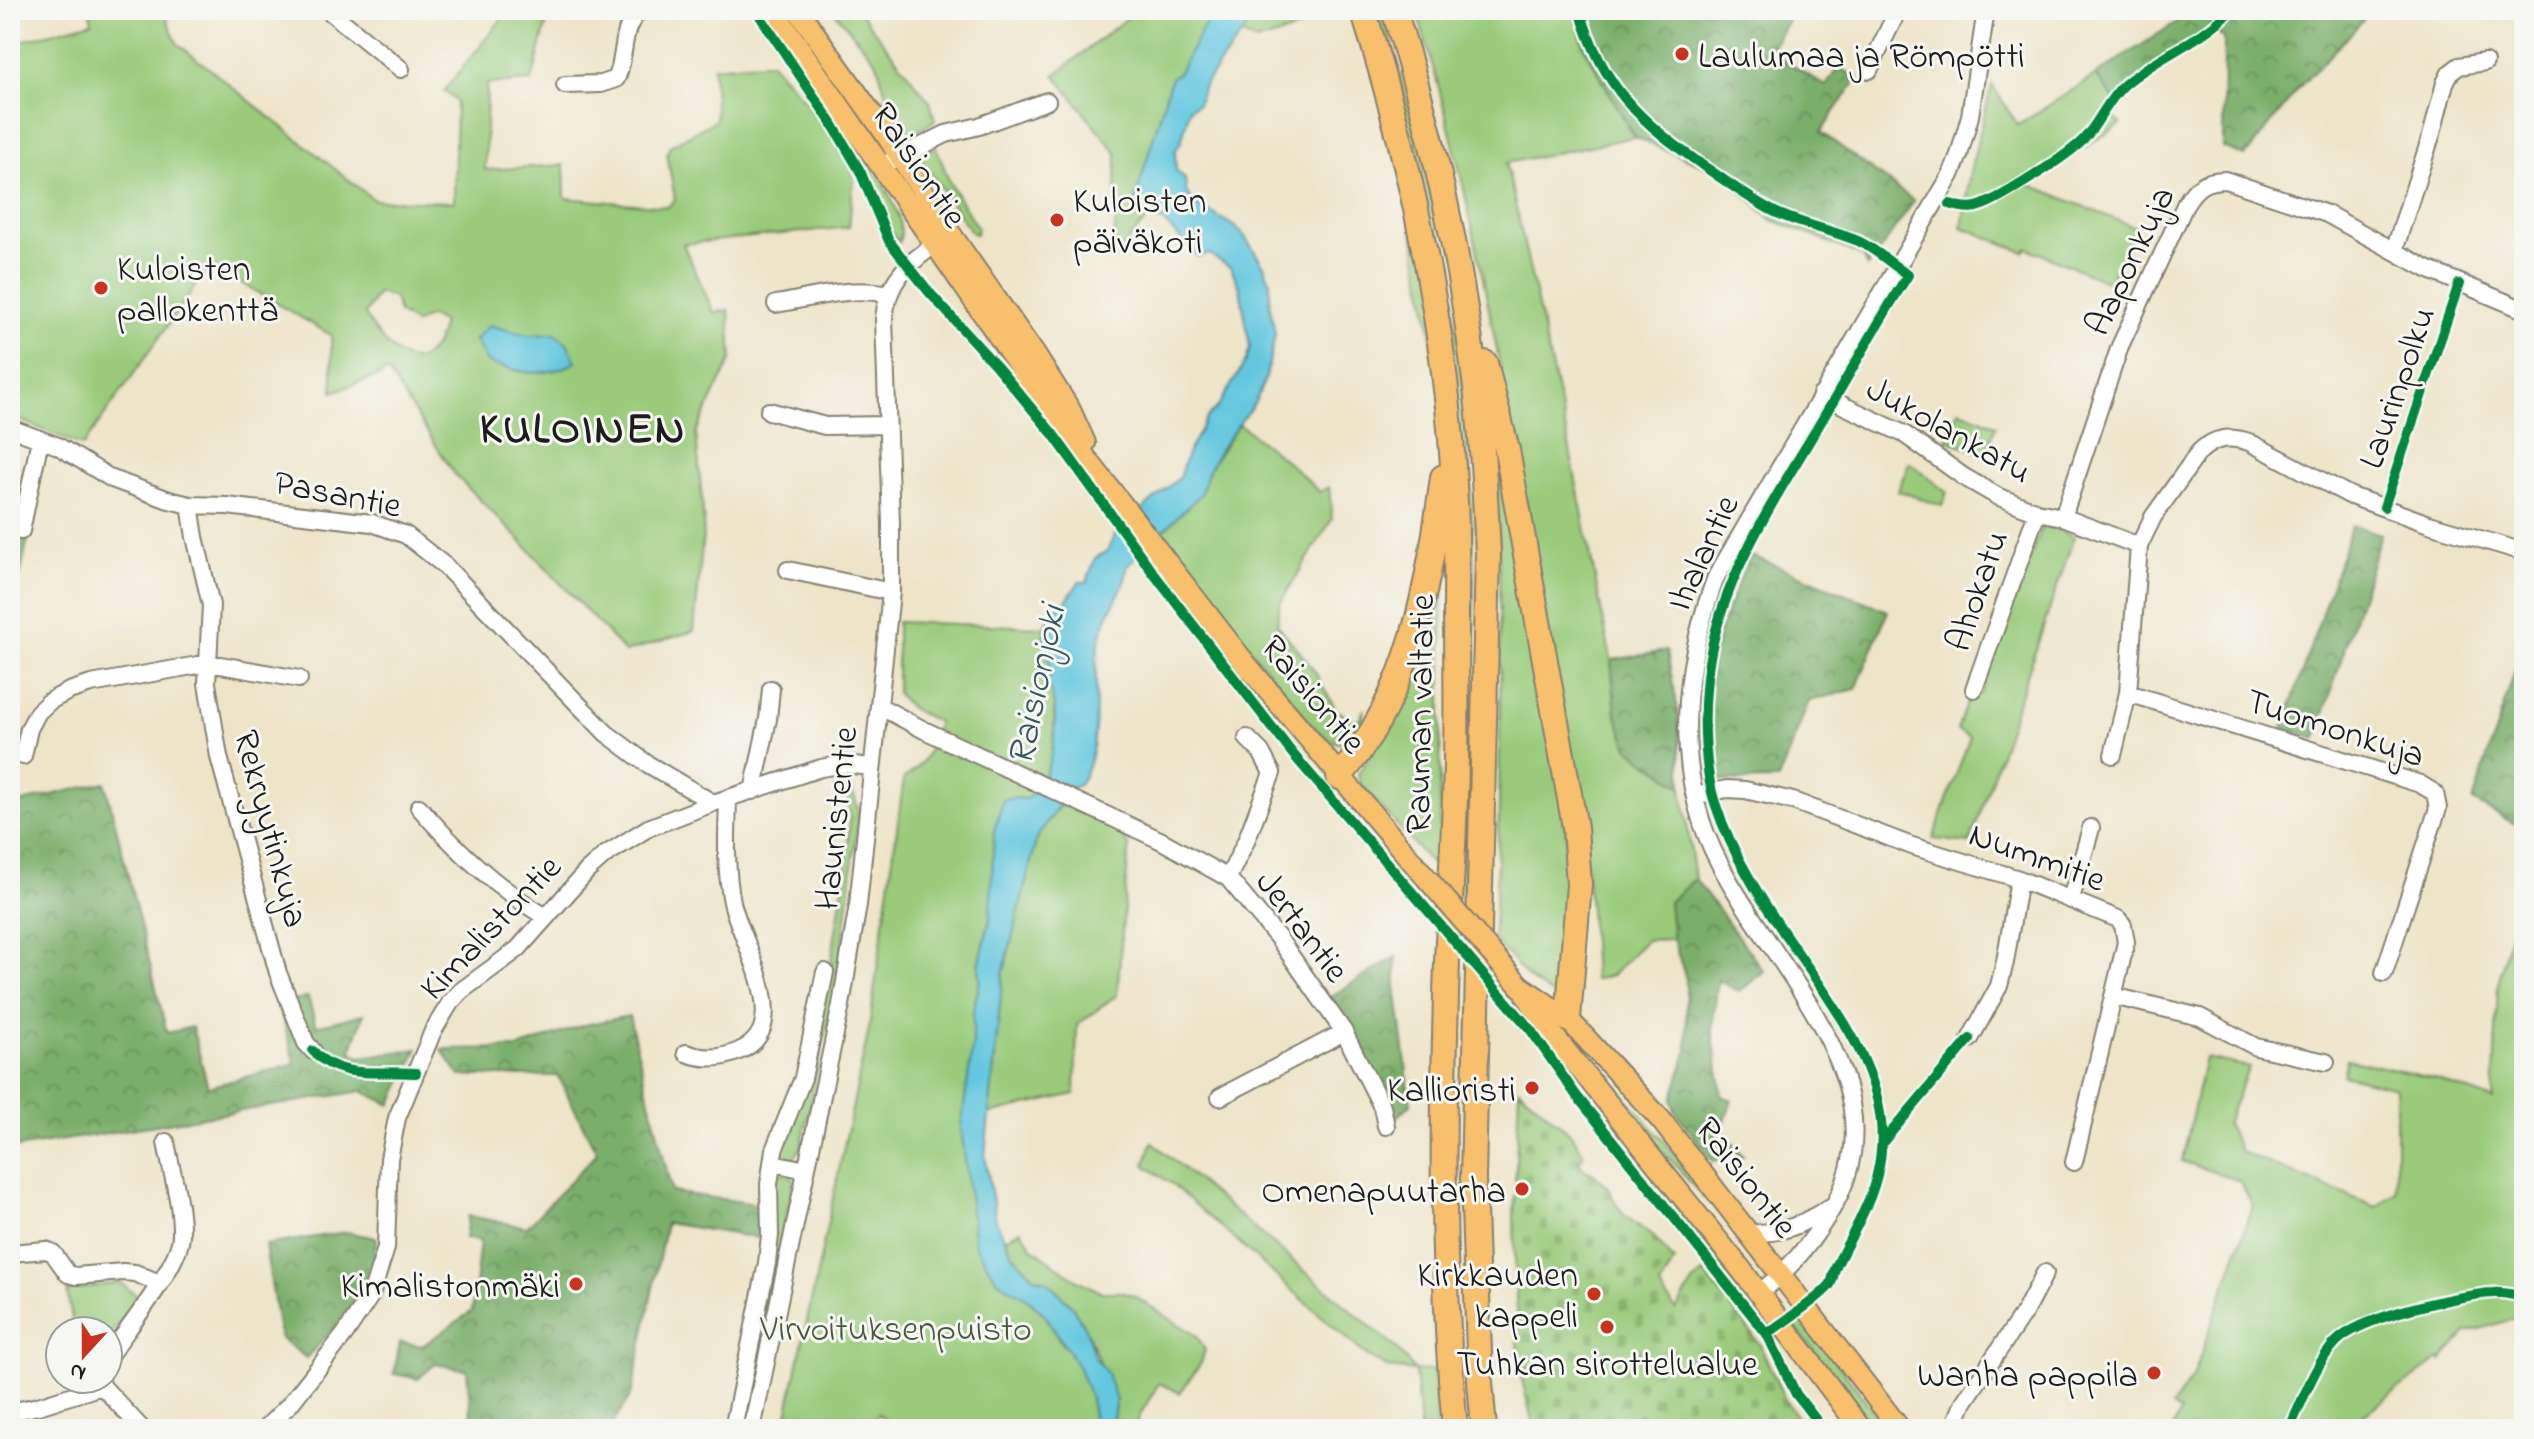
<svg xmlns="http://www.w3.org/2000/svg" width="2534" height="1439" viewBox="0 0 2534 1439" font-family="'Indie Flower',sans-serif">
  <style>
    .green { fill: #99cb7a; stroke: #5a744b; stroke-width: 2; fill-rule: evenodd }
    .forest { fill: url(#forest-crowns); stroke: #4b6643; stroke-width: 2 }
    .cemetery { fill: url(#cemetery-stones); stroke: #5a744b; stroke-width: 2 }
    .water { fill: #62c7df; stroke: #3f727e; stroke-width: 2 }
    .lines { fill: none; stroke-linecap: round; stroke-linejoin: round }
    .minor-casing { stroke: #858072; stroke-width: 20 }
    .major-casing { stroke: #858072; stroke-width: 24 }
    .highway-casing { stroke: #858072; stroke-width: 28 }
    .minor { stroke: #fff; stroke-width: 16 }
    .major { stroke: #f8bf6c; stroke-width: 20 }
    .highway { stroke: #f8bf6c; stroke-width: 24 }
    .major-bridge-casing { stroke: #858072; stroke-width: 24; stroke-linecap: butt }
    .major-bridge { stroke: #f8bf6c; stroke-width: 20 }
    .cycleway-casing { stroke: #f6f6f2; stroke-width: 15 }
    .cycleway { stroke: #00873e; stroke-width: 10 }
    .poi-dot { fill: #c8321e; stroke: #f6f6f2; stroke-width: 3 }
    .labels { text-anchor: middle; stroke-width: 6; stroke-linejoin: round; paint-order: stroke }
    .poi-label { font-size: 36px; fill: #1c1c1c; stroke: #f6f6f2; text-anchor: end }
    .street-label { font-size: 36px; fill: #1c1c1c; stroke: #f6f6f2 }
    .park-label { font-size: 36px; fill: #48593d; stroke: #f6f6f2 }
    .water-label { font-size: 38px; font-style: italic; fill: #345860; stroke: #f6f6f2 }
    .district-label { font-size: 44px; font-weight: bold; letter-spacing: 2px; fill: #1c1c1c; stroke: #f6f6f2 }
  </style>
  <defs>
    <pattern id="forest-crowns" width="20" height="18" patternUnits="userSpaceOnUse" patternTransform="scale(2)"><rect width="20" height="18" fill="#7aaf6a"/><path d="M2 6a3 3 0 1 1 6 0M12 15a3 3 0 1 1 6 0" fill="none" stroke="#638e56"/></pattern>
    <pattern id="cemetery-stones" width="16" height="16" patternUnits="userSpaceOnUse" patternTransform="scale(2)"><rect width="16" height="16" fill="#99cb7a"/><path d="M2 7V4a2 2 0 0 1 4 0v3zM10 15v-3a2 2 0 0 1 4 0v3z" fill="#83ae69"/></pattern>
  </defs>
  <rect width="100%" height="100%" fill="#f6f6f2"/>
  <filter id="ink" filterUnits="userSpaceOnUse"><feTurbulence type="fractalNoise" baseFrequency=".0125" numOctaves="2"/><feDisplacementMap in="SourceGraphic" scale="16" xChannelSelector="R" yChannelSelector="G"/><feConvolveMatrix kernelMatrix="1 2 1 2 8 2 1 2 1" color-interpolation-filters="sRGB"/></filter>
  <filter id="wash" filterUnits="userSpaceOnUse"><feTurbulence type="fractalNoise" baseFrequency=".006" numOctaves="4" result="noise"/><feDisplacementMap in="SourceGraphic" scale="32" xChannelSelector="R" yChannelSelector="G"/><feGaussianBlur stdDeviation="1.8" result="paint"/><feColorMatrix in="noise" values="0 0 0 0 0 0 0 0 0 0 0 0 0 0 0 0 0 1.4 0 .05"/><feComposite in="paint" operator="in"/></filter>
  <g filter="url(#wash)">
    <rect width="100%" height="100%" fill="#eee4c8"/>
    <path class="green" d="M 90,10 L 163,10 L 177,43 L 374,200 L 454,202 L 456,101 L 444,91 L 504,16 L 497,10 L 550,10 L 532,81 L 487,84 L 485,170 L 564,165 L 565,198 L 668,207 L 675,199 L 667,154 L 670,146 L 716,120 L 713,67 L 771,62 L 826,126 L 854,173 L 849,227 L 683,244 L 714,313 L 729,310 L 732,358 L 696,433 L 704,524 L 694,631 L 625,652 L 522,542 L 456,476 L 388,372 L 333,392 L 331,335 L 210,265 L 83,446 L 10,416 L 10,44 L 92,22 ZM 378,293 L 394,298 L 399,313 L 415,324 L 429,316 L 443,322 C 428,388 387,355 365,314 Z
      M 833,10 L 858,10 L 930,102 L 935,120 L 913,134 L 907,131 L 893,109 L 898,106 L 893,97 L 887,99 L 877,63 Z
      M 1132,10 L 1213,10 L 1179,72 L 1171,78 L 1135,200 L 1139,214 L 1148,217 L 1114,259 L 1117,154 L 1055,75 L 1132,14 Z
      M 1260,10 L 1341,10 L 1286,33 L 1256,42 L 1241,34 Z
      M 1372,10 L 1383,10 C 1413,121 1444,233 1459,347 C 1483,534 1473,723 1469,911 L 1461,903 L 1466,524 Z
      M 1416,10 L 1575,10 L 1583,45 L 1634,137 L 1506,163 L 1569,445 L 1611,660 L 1616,714 L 1629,749 L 1682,787 L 1695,879 L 1669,902 L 1673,939 L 1646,940 L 1612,975 L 1594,980 C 1592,944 1591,907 1586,871 C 1567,729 1542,588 1515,447 C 1488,300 1461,152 1416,10 Z
      M 2096,75 L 2116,103 L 2110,114 L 2121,124 L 2028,184 L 2137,228 L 2109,282 L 2027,248 L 2024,252 L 1962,227 L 1970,172 L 1992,85 L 2018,125 Z
      M 843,127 C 861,155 911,209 899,243 L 893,236 L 866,173 L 839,129 Z
      M 936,147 L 950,183 L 977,228 L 976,234 L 972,233 L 921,159 L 921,154 Z
      M 1958,410 L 1996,425 L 1985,455 L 1947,440 Z
      M 1239,424 L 1285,460 L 1320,492 L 1329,487 L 1332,519 L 1280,603 L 1277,624 L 1314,670 L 1336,710 L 1352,720 L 1360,719 L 1364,709 C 1361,754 1339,751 1311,725 L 1159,533 L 1200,495 L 1210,467 Z
      M 1497,455 L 1563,803 L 1570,884 L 1558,999 L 1529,979 L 1493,938 C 1504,777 1500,616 1497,455 Z
      M 1909,462 L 1947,492 L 1942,506 L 1898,491 Z
      M 2043,522 L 2074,537 L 1970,843 L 1933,839 L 1970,737 L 1957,730 L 1970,696 L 1980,694 Z
      M 1443,552 L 1439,873 L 1360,783 L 1358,774 L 1391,722 L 1406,687 Z
      M 897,622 L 1044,627 C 1044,644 1051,659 1052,676 C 1055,714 1061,772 1026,799 L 1011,798 L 990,919 L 979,966 L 980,980 L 973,1012 L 973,1043 L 997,1280 L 1028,1299 L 1045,1315 L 1062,1344 L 1084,1363 L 1095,1429 L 894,1429 L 879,1414 L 864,1429 L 784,1429 L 869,1029 L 904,778 C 928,763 929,748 938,722 L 910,708 L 897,693 Z
      M 850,782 L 859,812 L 841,960 L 801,1148 L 794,1158 L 781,1155 L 779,1146 L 820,1022 L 832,957 L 847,861 L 850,817 L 846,783 Z
      M 1063,802 L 1116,827 L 1129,847 L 1117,995 L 1077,1025 L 1075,1094 L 989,1114 L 1003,975 L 1035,845 L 1039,834 Z
      M 2524,912 L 2524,1316 L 2466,1333 L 2441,1361 L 2439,1359 L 2344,1429 L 2172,1429 L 2181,1412 L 2172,1406 L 2193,1377 L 2253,1206 L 2240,1181 L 2182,1161 L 2205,1058 L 2249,1067 L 2226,1124 L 2241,1152 L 2376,1207 L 2396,1192 L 2396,1088 L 2343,1075 L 2347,1059 L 2436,1079 L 2493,1100 L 2498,984 L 2514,918 Z
      M 1605,1078 L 1610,1078 L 1708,1193 L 1703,1197 L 1605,1085 Z
      M 1586,1094 L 1592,1097 L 1768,1321 L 1765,1324 L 1584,1095 Z
      M 1152,1142 L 1396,1348 L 1415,1371 L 1435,1370 L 1436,1429 L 1420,1429 L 1415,1371 L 1389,1368 L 1368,1357 L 1173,1185 L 1145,1165 Z
      M 785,1172 L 794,1179 L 742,1429 L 737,1429 L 775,1178 Z
      M 1021,1230 L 1033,1248 L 1075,1279 L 1101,1292 L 1122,1292 L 1134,1296 L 1197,1336 L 1205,1350 L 1201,1363 L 1180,1393 L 1159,1383 L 1141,1413 L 1135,1429 L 1111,1429 L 1116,1400 L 1087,1332 L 1072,1306 L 1047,1281 L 1034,1277 L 1013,1255 L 1006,1238 Z
      M 119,1282 L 138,1296 L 108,1338 L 108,1331 L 74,1331 L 67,1291 Z
      M 1803,1318 L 1887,1429 L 1876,1429 L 1793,1325 Z"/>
    <path class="forest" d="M 1575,10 L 1794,10 L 1770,51 L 1826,86 L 1838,67 L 1858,78 L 1821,132 L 1914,201 L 1868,267 L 1863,256 L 1772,220 L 1720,172 L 1634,137 L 1583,45 Z
      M 2195,10 L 2373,10 L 2303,83 L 2245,156 L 2223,148 L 2224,38 L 2215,33 L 2122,93 L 2116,103 L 2096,75 Z
      M 2352,525 L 2381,534 L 2316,739 L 2283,728 Z
      M 12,536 L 28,539 L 16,595 L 20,612 L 10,620 Z
      M 1750,555 L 1888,611 L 1856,689 L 1809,701 L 1778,780 L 1715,781 C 1711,742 1705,700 1712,662 C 1718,625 1736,590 1750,555 Z
      M 2524,643 L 2524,829 L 2473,801 Z
      M 1667,651 L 1678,713 L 1682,787 L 1629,749 L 1616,714 L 1611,660 Z
      M 105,782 L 167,1033 L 192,1027 L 208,1087 L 295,1064 L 279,1005 L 308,997 L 316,1026 L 364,1014 L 351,1051 L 360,1057 L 418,1049 L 391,1105 L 362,1091 L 10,1149 L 10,805 Z
      M 1695,879 L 1764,971 L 1739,992 L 1718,980 L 1712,1029 L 1722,1096 L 1732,1100 L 1722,1130 L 1743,1156 L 1713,1162 L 1675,1111 L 1672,1100 L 1687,1052 L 1686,979 L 1673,939 L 1669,902 Z
      M 1396,957 L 1396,986 L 1411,1104 L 1392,1121 L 1326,999 Z
      M 629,1016 L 672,1192 L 757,1204 L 758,1238 L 666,1223 L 632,1393 L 610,1429 L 461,1429 L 471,1415 L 467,1370 L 435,1364 L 418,1379 L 394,1374 L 400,1342 L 422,1346 L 472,1311 L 480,1241 L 465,1238 L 468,1216 L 527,1227 L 597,1153 L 558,1076 L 460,1076 L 441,1049 L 518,1048 L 584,1025 Z
      M 346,1232 L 377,1238 C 367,1297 345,1316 306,1358 L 280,1338 L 265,1245 Z"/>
    <path class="cemetery" d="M 1519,1089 L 1571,1134 L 1584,1154 L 1579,1162 L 1583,1169 L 1594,1174 L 1610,1189 L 1614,1201 L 1624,1215 L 1653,1236 L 1674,1261 L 1660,1287 L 1676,1310 L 1694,1281 L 1704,1273 L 1759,1343 L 1786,1402 L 1805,1429 L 1534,1429 L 1518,1363 L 1514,1217 Z"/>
    <path class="water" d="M 1213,10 L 1260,10 L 1204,85 L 1198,104 L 1190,108 L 1181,142 L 1175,151 L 1176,170 L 1185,179 L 1186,191 L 1194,202 L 1232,225 L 1243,234 L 1264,266 L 1270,282 L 1270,307 L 1275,334 L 1266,377 L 1255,402 L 1221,448 L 1210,467 L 1200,495 L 1127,566 C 1127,588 1109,607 1103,628 C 1086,679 1109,737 1079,785 L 1071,788 L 1039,834 L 1035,845 L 1003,975 L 985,1155 L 996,1221 L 1013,1255 L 1034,1277 L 1047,1281 L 1072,1306 L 1087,1332 L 1094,1356 L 1107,1373 L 1116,1400 L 1111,1429 L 1095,1429 L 1090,1397 L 1078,1366 L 1045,1315 L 1028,1299 L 997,1280 L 975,1245 L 961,1126 L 973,1043 L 973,1012 L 980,980 L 979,966 L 990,919 L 994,831 L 1003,800 L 1011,798 L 1026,799 C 1029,796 1033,794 1036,791 C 1053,772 1065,700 1044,683 L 1052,674 L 1044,640 L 1044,627 L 1054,609 L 1066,601 L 1079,582 L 1087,582 L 1095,558 L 1107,552 L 1116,532 L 1179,478 L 1187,454 L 1206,419 L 1217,408 L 1246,361 L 1250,347 L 1240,288 L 1231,268 L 1209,254 L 1198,257 L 1163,221 L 1139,214 L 1135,200 L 1171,78 L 1179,72 Z
      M 489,325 L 526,335 L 555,334 L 567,343 L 576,362 C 544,379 520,373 487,362 L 475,340 Z"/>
  </g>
  <g filter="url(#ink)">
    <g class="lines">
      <defs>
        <path id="minor" d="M 328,10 L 401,69
          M 1869,70 L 1898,10
          M 565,85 L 601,84 L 616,79 C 627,58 619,22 643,10
          M 881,166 L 946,134 L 979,126 L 1047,101
          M 2394,251 L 2432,133 L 2445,83 L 2450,73 L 2459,66 L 2485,62
          M 776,304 C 812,298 851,286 887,294
          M 1821,395 L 1904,434 L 1964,477 L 1997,496 L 2037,512 L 2063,517 L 2139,546
          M 769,411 L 825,426 L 887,425
          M 10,428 L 58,446 L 112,479 L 169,500 L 190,505 L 227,506 L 372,523 L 406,535 L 445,566 L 606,733 L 646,763 L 713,803
          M 190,505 L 195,537 L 211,605 L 207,683 L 219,757 L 278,973 L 306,1043 L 313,1051
          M 2063,517 L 2120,346 L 2186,203 C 2196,186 2206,180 2225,180 L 2327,214 L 2427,269 L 2524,310
          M 21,531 L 40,439
          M 788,570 L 891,592
          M 1974,689 L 2037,512
          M 2128,693 L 2420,784 L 2435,793 L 2438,808 L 2384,973
          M 879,706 L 924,730 L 1162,841 L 1228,878 L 1279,939 L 1344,1032 L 1382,1107 L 1386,1126
          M 2113,755 L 2128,693 L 2139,546 L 2153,517 L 2199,452 C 2215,437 2229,436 2249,442 L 2351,496 L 2429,524 L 2524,552
          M 23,756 L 29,729 L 38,712 L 50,701 L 69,691 L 91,684 L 209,663 L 299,679
          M 753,791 L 768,719 L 771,689
          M 1695,796 L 1727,789 L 1745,790 L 1793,801 L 1912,846 L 2019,879 L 2118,919 L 2123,925 L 2126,942 L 2074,1162
          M 419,807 C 455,849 498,889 546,917
          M 1228,878 L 1246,841 L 1272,773 L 1261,752 L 1247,738
          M 2071,899 L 2091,828
          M 2113,996 L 2200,1017 L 2256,1047 L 2326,1062
          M 1970,1039 L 1999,986 L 2005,962 L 2019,879
          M 686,1053 C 705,1060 722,1059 739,1051 C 797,1027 740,941 732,902 C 725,868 727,833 728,799
          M 1220,1097 L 1344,1032
          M 773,1163 L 806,1170
          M 1751,1233 C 1787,1234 1803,1223 1834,1205
          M 10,1253 L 46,1250 L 53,1253 L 68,1274 L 76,1276 L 123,1272 L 135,1273 L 159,1283
          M 1759,1293 C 1789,1270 1810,1245 1830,1212 C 1917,1072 1740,945 1701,820 C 1676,740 1687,654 1716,577 L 1951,175 L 1959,155 L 1970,116 L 1986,10
          M 108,1357 C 126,1330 181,1264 181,1235 C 182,1204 171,1171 166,1142
          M 101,1379 L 102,1386 L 142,1429
          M 10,1412 L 38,1406 L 102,1386
          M 265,1429 L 290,1404 L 345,1334 L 371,1295 L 386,1248 L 389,1159 L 397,1118 L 433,1031 L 450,1003 L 461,991 L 518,949 L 587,871 L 605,855 L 648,828 L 713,803 L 821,768 L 845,764 L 871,767
          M 733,1429 L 767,1263 L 770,1235 L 769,1184 L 774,1150 L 803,1078 L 825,972
          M 752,1429 L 841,1005 L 858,905 L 891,592 L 891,524 L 884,319 C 888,276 910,263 942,239
          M 1953,1429 L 1964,1402 L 2025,1311 L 2045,1273"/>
        <path id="major" d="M 773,10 L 1058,422 L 1245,663 L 1411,860
          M 798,10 L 883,130 L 950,233 L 1033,352 L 1070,410 L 1085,443
          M 1520,986 L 1568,1019 L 1661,1120 L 1900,1429
          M 1527,996 L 1553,1035 L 1740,1268 L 1861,1429"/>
        <path id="highway" d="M 1363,10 C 1413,170 1448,334 1455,503 C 1457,538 1456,575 1456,610 C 1456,661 1457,711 1456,761 C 1455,828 1450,895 1447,962 C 1442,1117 1441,1275 1455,1429
          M 1394,10 C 1431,128 1459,249 1474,372 C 1482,432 1485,493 1488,554 L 1473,1179 L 1480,1382 L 1484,1429
          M 1485,363 L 1507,450 L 1575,827 L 1579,885 L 1568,1019
          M 1339,777 C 1412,694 1429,582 1443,477"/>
      </defs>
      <use href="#minor" class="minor-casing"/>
      <use href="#major" class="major-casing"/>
      <use href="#highway" class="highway-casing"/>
      <use href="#minor" class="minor"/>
      <use href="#major" class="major"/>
      <use href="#highway" class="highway"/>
      <defs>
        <path id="major-bridge" d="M 1411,860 L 1520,986"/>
      </defs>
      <use href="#major-bridge" class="major-bridge-casing"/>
      <use href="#major-bridge" class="major-bridge"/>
      <defs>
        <path id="cycleway" d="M 756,10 L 833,125 L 860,171 L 889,241 L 929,292 L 997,367 L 1053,434 L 1154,574 L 1292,753 L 1530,1029 L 1576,1095 L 1767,1334 L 1796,1394 L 1823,1429
          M 1580,10 C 1602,88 1641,122 1705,167 C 1729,183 1752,201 1777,213 C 1803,225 1832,230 1858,241 C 1876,249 1891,264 1908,275 C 1878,322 1851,372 1822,420 C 1773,503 1712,590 1706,689 C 1703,721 1705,773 1715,803 C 1733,858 1767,909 1800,956 C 1834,1005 1875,1060 1881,1122 C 1884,1154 1876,1187 1862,1215 C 1854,1233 1843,1251 1835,1269 C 1833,1275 1833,1282 1829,1286 C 1816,1301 1784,1321 1767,1334
          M 1950,204 C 1959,207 1970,210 1980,206 C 2002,198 2069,155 2084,139 C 2100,122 2107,100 2125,84 C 2158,56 2201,42 2231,10
          M 2384,507 L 2459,284
          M 313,1051 C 340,1081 380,1070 416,1073
          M 1882,1143 L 1970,1039
          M 2289,1429 C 2303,1401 2314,1365 2336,1342 C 2360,1317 2458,1295 2493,1293 C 2503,1292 2514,1295 2524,1297"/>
      </defs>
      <use href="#cycleway" class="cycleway-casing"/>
      <use href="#cycleway" class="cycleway"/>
    </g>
  </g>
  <g class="poi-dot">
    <circle cx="1682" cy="54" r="8"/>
    <circle cx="1057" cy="220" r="8"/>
    <circle cx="101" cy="288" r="8"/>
    <circle cx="1532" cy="1088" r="8"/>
    <circle cx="1522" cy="1189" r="8"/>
    <circle cx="576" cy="1284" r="8"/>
    <circle cx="1594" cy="1294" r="8"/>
    <circle cx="1607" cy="1327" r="8"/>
    <circle cx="2154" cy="1373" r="8"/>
  </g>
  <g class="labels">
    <g class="poi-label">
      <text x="1698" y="67" text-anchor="start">Laulumaa ja Römpötti</text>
      <text x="1073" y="212" text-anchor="start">Kuloisten<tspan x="1073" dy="41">päiväkoti</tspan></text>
      <text x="117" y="280" text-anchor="start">Kuloisten<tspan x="117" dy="41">pallokenttä</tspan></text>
      <text x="1516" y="1101">Kallioristi</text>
      <text x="1506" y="1202">Omenapuutarha</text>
      <text x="1578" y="1286">Kirkkauden<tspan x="1578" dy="41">kappeli</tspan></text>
      <text x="560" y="1297">Kimalistonmäki</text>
      <text x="1607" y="1375" text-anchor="middle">Tuhkan sirottelualue</text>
      <text x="2138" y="1386">Wanha pappila</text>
    </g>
    <g class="street-label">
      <text transform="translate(921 164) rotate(56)" y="13">Raisiontie</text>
      <text transform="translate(2128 260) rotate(-64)" y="13">Aaponkuja</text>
      <text transform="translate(2395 387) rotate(-71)" y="13">Laurinpolku</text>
      <text transform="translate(1950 428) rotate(29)" y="13">Jukolankatu</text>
      <text transform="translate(338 492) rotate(11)" y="13">Pasantie</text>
      <text transform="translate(1701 552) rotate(-65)" y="13">Ihalantie</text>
      <text transform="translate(1975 590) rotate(-71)" y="13">Ahokatu</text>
      <text transform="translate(1315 693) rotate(50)" y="13">Raisiontie</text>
      <text transform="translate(1418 714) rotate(-89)" y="13">Rauman valtatie</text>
      <text transform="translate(2336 726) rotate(18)" y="13">Tuomonkuja</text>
      <text transform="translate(834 818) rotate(-84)" y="13">Haunistentie</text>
      <text transform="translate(273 828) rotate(75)" y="13">Rekryytinkuja</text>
      <text transform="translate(2038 855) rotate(20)" y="13">Nummitie</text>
      <text transform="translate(1304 925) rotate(53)" y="13">Jertantie</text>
      <text transform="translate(489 926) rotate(-46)" y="13">Kimalistontie</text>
      <text transform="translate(1748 1176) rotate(52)" y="13">Raisiontie</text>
    </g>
    <g class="park-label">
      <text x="896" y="1340">Virvoituksenpuisto</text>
    </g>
    <g class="water-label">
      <text transform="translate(1035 685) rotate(-78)" y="13">Raisionjoki</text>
    </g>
    <g class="district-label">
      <text x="583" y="442">KULOINEN</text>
    </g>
  </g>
  <rect width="2534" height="1439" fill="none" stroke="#f6f6f2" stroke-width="40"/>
  <g transform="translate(84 1355) rotate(201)"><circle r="38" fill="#f6f6f2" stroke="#9f9f9c" stroke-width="2"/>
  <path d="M0-6L14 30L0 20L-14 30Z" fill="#c8321e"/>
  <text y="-12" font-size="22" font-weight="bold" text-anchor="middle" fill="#1c1c1c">N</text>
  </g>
</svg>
